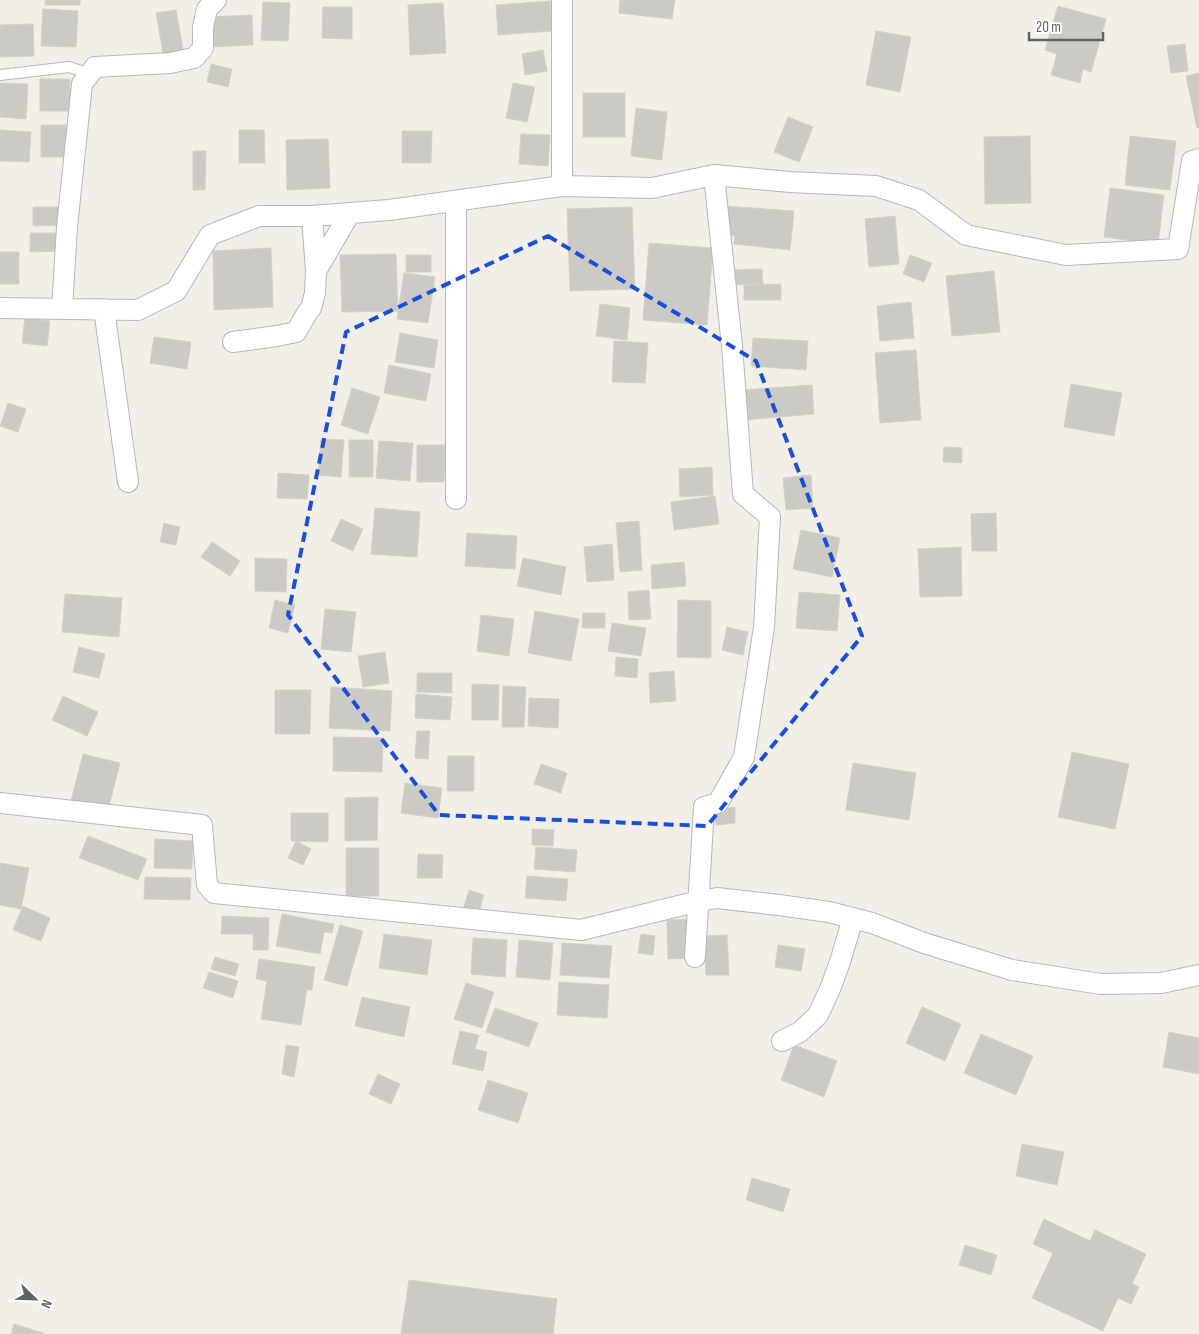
<svg xmlns="http://www.w3.org/2000/svg" width="1199" height="1334" viewBox="0 0 1199 1334" font-family="'Sofia Sans Condensed',sans-serif">
  <style>
    .building { fill: #cccac5; stroke: #d6d1c6 }
    .lines { fill: none; stroke-linecap: round; stroke-linejoin: round }
    .service-casing { stroke: #b5b8bc; stroke-width: 12 }
    .minor-casing { stroke: #b5b8bc; stroke-width: 22 }
    .service { stroke: #fff; stroke-width: 10 }
    .minor { stroke: #fff; stroke-width: 20 }
    .marked { fill: none; stroke: #1d4ed8; stroke-width: 4; stroke-dasharray: 10 6; stroke-linejoin: round }
  </style>
  <rect width="100%" height="100%" fill="#f1efe8"/>
  <path class="building" d="M 45,0 L 80,0 L 80,5 L 45,5 Z
    M 620,0 L 675,0 L 672,19 L 619,13 Z
    M 550,1 L 552,31 L 498,35 L 496,5 Z
    M 263,2 L 290,3 L 288,41 L 261,40 Z
    M 443,3 L 446,53 L 410,55 L 408,5 Z
    M 1058,6 L 1106,19 L 1091,72 L 1083,69 L 1080,83 L 1051,75 L 1057,54 L 1045,50 Z
    M 323,7 L 352,7 L 352,39 L 322,38 Z
    M 43,9 L 78,11 L 76,47 L 41,46 Z
    M 176,10 L 184,55 L 164,58 L 156,13 Z
    M 252,15 L 253,45 L 210,47 L 209,17 Z
    M 33,24 L 34,56 L 0,57 L 0,25 Z
    M 876,31 L 911,37 L 900,92 L 866,85 Z
    M 1185,44 L 1188,71 L 1171,73 L 1167,46 Z
    M 543,50 L 547,71 L 525,75 L 522,54 Z
    M 211,64 L 232,69 L 228,87 L 207,82 Z
    M 1199,73 L 1199,127 L 1197,128 L 1186,76 Z
    M 40,79 L 70,79 L 70,111 L 40,111 Z
    M 0,83 L 28,84 L 26,119 L 0,117 Z
    M 513,83 L 535,87 L 527,122 L 506,118 Z
    M 583,93 L 625,93 L 625,137 L 583,137 Z
    M 636,108 L 667,112 L 662,160 L 631,156 Z
    M 788,117 L 813,127 L 799,162 L 774,152 Z
    M 41,125 L 71,125 L 71,157 L 41,157 Z
    M 0,130 L 31,132 L 29,162 L 0,161 Z
    M 239,130 L 264,130 L 265,163 L 239,163 Z
    M 402,131 L 432,131 L 431,163 L 402,163 Z
    M 521,134 L 550,135 L 548,166 L 519,164 Z
    M 1030,136 L 1031,203 L 985,204 L 984,137 Z
    M 1130,136 L 1176,141 L 1170,190 L 1125,185 Z
    M 328,139 L 330,188 L 287,190 L 286,140 Z
    M 193,151 L 206,151 L 205,190 L 193,190 Z
    M 1110,188 L 1164,195 L 1158,244 L 1104,237 Z
    M 724,206 L 794,211 L 790,250 L 734,244 L 735,235 L 727,236 Z
    M 33,207 L 61,207 L 62,225 L 33,226 Z
    M 632,207 L 635,289 L 570,291 L 567,209 Z
    M 895,216 L 899,264 L 869,267 L 865,219 Z
    M 30,233 L 59,233 L 59,251 L 30,252 Z
    M 649,243 L 713,248 L 707,325 L 643,320 Z
    M 271,248 L 273,307 L 214,310 L 213,251 Z
    M 0,252 L 19,252 L 19,284 L 0,284 Z
    M 396,254 L 398,311 L 342,312 L 340,255 Z
    M 406,255 L 431,255 L 431,272 L 406,272 Z
    M 910,255 L 932,263 L 924,282 L 903,274 Z
    M 762,269 L 763,284 L 726,285 L 726,270 Z
    M 994,271 L 1000,332 L 952,336 L 946,276 Z
    M 404,273 L 435,277 L 428,323 L 397,319 Z
    M 781,284 L 781,300 L 744,300 L 744,285 Z
    M 911,302 L 914,338 L 880,341 L 877,306 Z
    M 600,304 L 630,308 L 627,340 L 596,336 Z
    M 25,318 L 50,321 L 47,346 L 22,343 Z
    M 400,333 L 438,340 L 434,368 L 395,362 Z
    M 154,337 L 191,342 L 187,369 L 150,363 Z
    M 753,338 L 808,341 L 806,370 L 751,366 Z
    M 614,341 L 648,343 L 645,383 L 612,382 Z
    M 916,350 L 921,420 L 880,423 L 875,353 Z
    M 389,365 L 431,374 L 426,401 L 384,393 Z
    M 1071,384 L 1122,393 L 1114,436 L 1064,427 Z
    M 812,385 L 814,414 L 745,420 L 742,390 Z
    M 352,388 L 380,397 L 368,434 L 341,425 Z
    M 8,403 L 26,409 L 18,432 L 0,426 Z
    M 321,439 L 344,440 L 341,477 L 318,475 Z
    M 349,440 L 373,440 L 373,477 L 349,477 Z
    M 379,441 L 413,443 L 410,481 L 376,478 Z
    M 417,445 L 445,445 L 444,482 L 417,482 Z
    M 944,447 L 962,448 L 962,463 L 943,462 Z
    M 712,467 L 713,495 L 680,497 L 679,469 Z
    M 278,473 L 309,475 L 307,499 L 277,498 Z
    M 811,475 L 813,508 L 786,510 L 783,478 Z
    M 715,496 L 719,524 L 674,530 L 671,502 Z
    M 375,508 L 420,512 L 417,557 L 371,554 Z
    M 996,513 L 997,551 L 972,551 L 971,514 Z
    M 341,519 L 363,529 L 353,551 L 331,541 Z
    M 639,521 L 642,570 L 620,572 L 616,523 Z
    M 164,523 L 180,527 L 176,545 L 160,542 Z
    M 801,530 L 840,538 L 832,577 L 793,569 Z
    M 467,533 L 517,536 L 515,569 L 465,566 Z
    M 212,542 L 240,561 L 230,576 L 201,557 Z
    M 612,544 L 614,580 L 587,582 L 584,547 Z
    M 961,547 L 962,596 L 920,597 L 918,549 Z
    M 255,558 L 287,559 L 286,592 L 255,591 Z
    M 523,558 L 566,567 L 561,595 L 517,586 Z
    M 684,562 L 686,586 L 652,589 L 651,565 Z
    M 649,590 L 651,619 L 629,620 L 628,592 Z
    M 799,592 L 840,595 L 837,631 L 796,628 Z
    M 65,594 L 122,598 L 119,637 L 62,632 Z
    M 275,600 L 295,605 L 288,633 L 269,628 Z
    M 678,600 L 711,601 L 711,658 L 677,657 Z
    M 325,609 L 356,612 L 351,652 L 321,649 Z
    M 535,611 L 579,619 L 571,661 L 528,653 Z
    M 583,613 L 605,613 L 605,628 L 582,628 Z
    M 481,615 L 514,619 L 509,656 L 477,651 Z
    M 612,623 L 646,628 L 641,656 L 608,651 Z
    M 727,627 L 748,632 L 743,655 L 722,650 Z
    M 79,647 L 105,654 L 99,678 L 73,672 Z
    M 385,652 L 389,683 L 363,687 L 358,656 Z
    M 616,657 L 638,659 L 637,678 L 615,676 Z
    M 674,671 L 676,701 L 650,703 L 649,673 Z
    M 417,673 L 452,673 L 452,693 L 417,692 Z
    M 472,684 L 499,685 L 498,720 L 472,720 Z
    M 503,686 L 526,687 L 524,727 L 502,727 Z
    M 331,687 L 392,691 L 390,731 L 329,728 Z
    M 275,690 L 311,690 L 310,734 L 275,734 Z
    M 416,694 L 452,697 L 450,720 L 415,718 Z
    M 63,696 L 98,712 L 87,736 L 52,720 Z
    M 529,698 L 559,699 L 558,728 L 528,726 Z
    M 417,731 L 430,731 L 428,759 L 415,758 Z
    M 333,737 L 383,738 L 382,772 L 333,771 Z
    M 1072,752 L 1129,764 L 1115,829 L 1058,817 Z
    M 83,754 L 120,763 L 108,810 L 71,801 Z
    M 448,756 L 474,756 L 474,791 L 447,791 Z
    M 853,763 L 916,773 L 909,820 L 846,810 Z
    M 541,764 L 567,773 L 561,793 L 534,784 Z
    M 405,783 L 442,788 L 438,818 L 401,813 Z
    M 378,797 L 377,840 L 345,841 L 345,798 Z
    M 735,807 L 735,823 L 716,825 L 715,810 Z
    M 291,813 L 328,813 L 328,842 L 291,841 Z
    M 532,829 L 554,830 L 553,846 L 532,845 Z
    M 88,836 L 147,859 L 138,880 L 79,858 Z
    M 155,839 L 193,841 L 192,869 L 154,868 Z
    M 296,841 L 311,849 L 303,865 L 288,858 Z
    M 536,847 L 577,850 L 575,872 L 534,869 Z
    M 346,848 L 379,848 L 379,896 L 346,896 Z
    M 418,854 L 443,855 L 442,878 L 417,878 Z
    M 0,863 L 29,868 L 21,909 L 0,905 Z
    M 527,876 L 568,879 L 566,901 L 525,898 Z
    M 145,877 L 191,878 L 190,900 L 144,899 Z
    M 469,890 L 484,895 L 478,915 L 463,910 Z
    M 23,906 L 50,918 L 41,941 L 13,930 Z
    M 282,914 L 334,924 L 332,933 L 324,932 L 320,954 L 276,946 Z
    M 222,916 L 269,918 L 268,950 L 253,950 L 253,934 L 221,934 Z
    M 690,919 L 691,958 L 668,959 L 667,920 Z
    M 340,925 L 363,931 L 347,986 L 324,980 Z
    M 384,934 L 432,940 L 427,975 L 379,968 Z
    M 641,934 L 655,936 L 653,955 L 638,953 Z
    M 727,935 L 729,975 L 706,975 L 704,936 Z
    M 473,938 L 507,940 L 505,977 L 471,974 Z
    M 519,940 L 553,943 L 550,980 L 516,977 Z
    M 562,943 L 612,946 L 609,978 L 560,975 Z
    M 778,945 L 805,949 L 801,971 L 775,967 Z
    M 215,957 L 239,964 L 235,976 L 211,969 Z
    M 259,959 L 315,967 L 312,990 L 307,990 L 301,1025 L 261,1019 L 267,981 L 256,979 Z
    M 209,972 L 238,981 L 233,998 L 203,988 Z
    M 559,982 L 609,985 L 607,1018 L 557,1015 Z
    M 466,983 L 494,992 L 482,1028 L 454,1019 Z
    M 362,997 L 410,1007 L 404,1037 L 355,1026 Z
    M 922,1007 L 961,1024 L 945,1061 L 906,1043 Z
    M 495,1008 L 538,1023 L 529,1047 L 486,1032 Z
    M 460,1031 L 479,1035 L 475,1049 L 487,1052 L 483,1071 L 452,1064 Z
    M 1169,1032 L 1199,1038 L 1199,1074 L 1163,1067 Z
    M 981,1034 L 1033,1056 L 1016,1095 L 964,1073 Z
    M 286,1045 L 299,1047 L 294,1077 L 282,1074 Z
    M 794,1045 L 837,1061 L 824,1097 L 781,1080 Z
    M 378,1074 L 400,1084 L 391,1104 L 369,1094 Z
    M 488,1080 L 528,1093 L 518,1123 L 478,1110 Z
    M 1022,1144 L 1064,1152 L 1057,1185 L 1016,1176 Z
    M 752,1178 L 790,1189 L 783,1212 L 746,1200 Z
    M 1044,1219 L 1090,1241 L 1095,1230 L 1146,1254 L 1132,1284 L 1139,1287 L 1131,1304 L 1118,1298 L 1103,1331 L 1032,1298 L 1053,1253 L 1033,1244 Z
    M 965,1245 L 997,1255 L 991,1275 L 959,1265 Z
    M 409,1280 L 557,1299 L 553,1334 L 401,1334 Z
    M 14,1324 L 43,1333 L 43,1334 L 11,1334 Z"/>
  <g class="lines">
    <defs>
      <path id="service" d="M 0,75 L 69,67 L 90,74"/>
      <path id="minor" d="M 562,0 L 562,186
        M 456,201 L 456,499
        M 316,271 L 350,213
        M 0,308 L 138,310 L 176,291 L 210,235 L 259,216 L 312,216 L 389,210 L 562,186 L 652,188 L 714,175
        M 62,309 L 67,227 L 82,84 L 95,67 L 170,63 L 194,58 L 203,48 L 203,27 L 207,9 L 216,0
        M 104,309 L 128,482
        M 233,342 L 277,336 L 296,332 L 307,313 L 311,308 L 315,293 L 316,271 L 312,216
        M 0,803 L 202,825 L 207,885 L 214,893 L 581,930 L 699,901 L 717,898 L 779,905 L 829,912 L 872,923 L 924,943 L 1012,970 L 1101,984 L 1161,983 L 1199,975
        M 695,957 L 704,807 L 718,803 L 744,757 L 764,627 L 770,517 L 743,494 L 732,346 L 714,175 L 790,182 L 876,186 L 919,200 L 966,235 L 1066,255 L 1178,249 L 1192,161 L 1199,159
        M 782,1041 L 800,1032 L 818,1015 L 830,989 L 840,962 L 853,918"/>
    </defs>
    <use href="#service" class="service-casing"/>
    <use href="#minor" class="minor-casing"/>
    <use href="#service" class="service"/>
    <use href="#minor" class="minor"/>
  </g>
  <path class="marked" d="M 548,236 L 756,361 L 862,636 L 707,826 L 439,815 L 288,615 L 346,332 Z"/>
  <g transform="translate(35 1299) rotate(113)" stroke="#ffffff" stroke-width="4" paint-order="stroke">
  <path d="M0-4L9 19L0 12L-9 19Z" fill="#5f6368"/>
  <text y="-8" font-size="14" font-weight="bold" text-anchor="middle" fill="#5f6368">N</text>
  </g>
  <path d="M1029 32v8h74v-8" fill="none" stroke="#5f6368" stroke-width="2.5"/>
  <text x="1036" y="32" font-size="15" fill="#5f6368" stroke="#ffffff" stroke-width="4" paint-order="stroke">20 m</text>
</svg>
